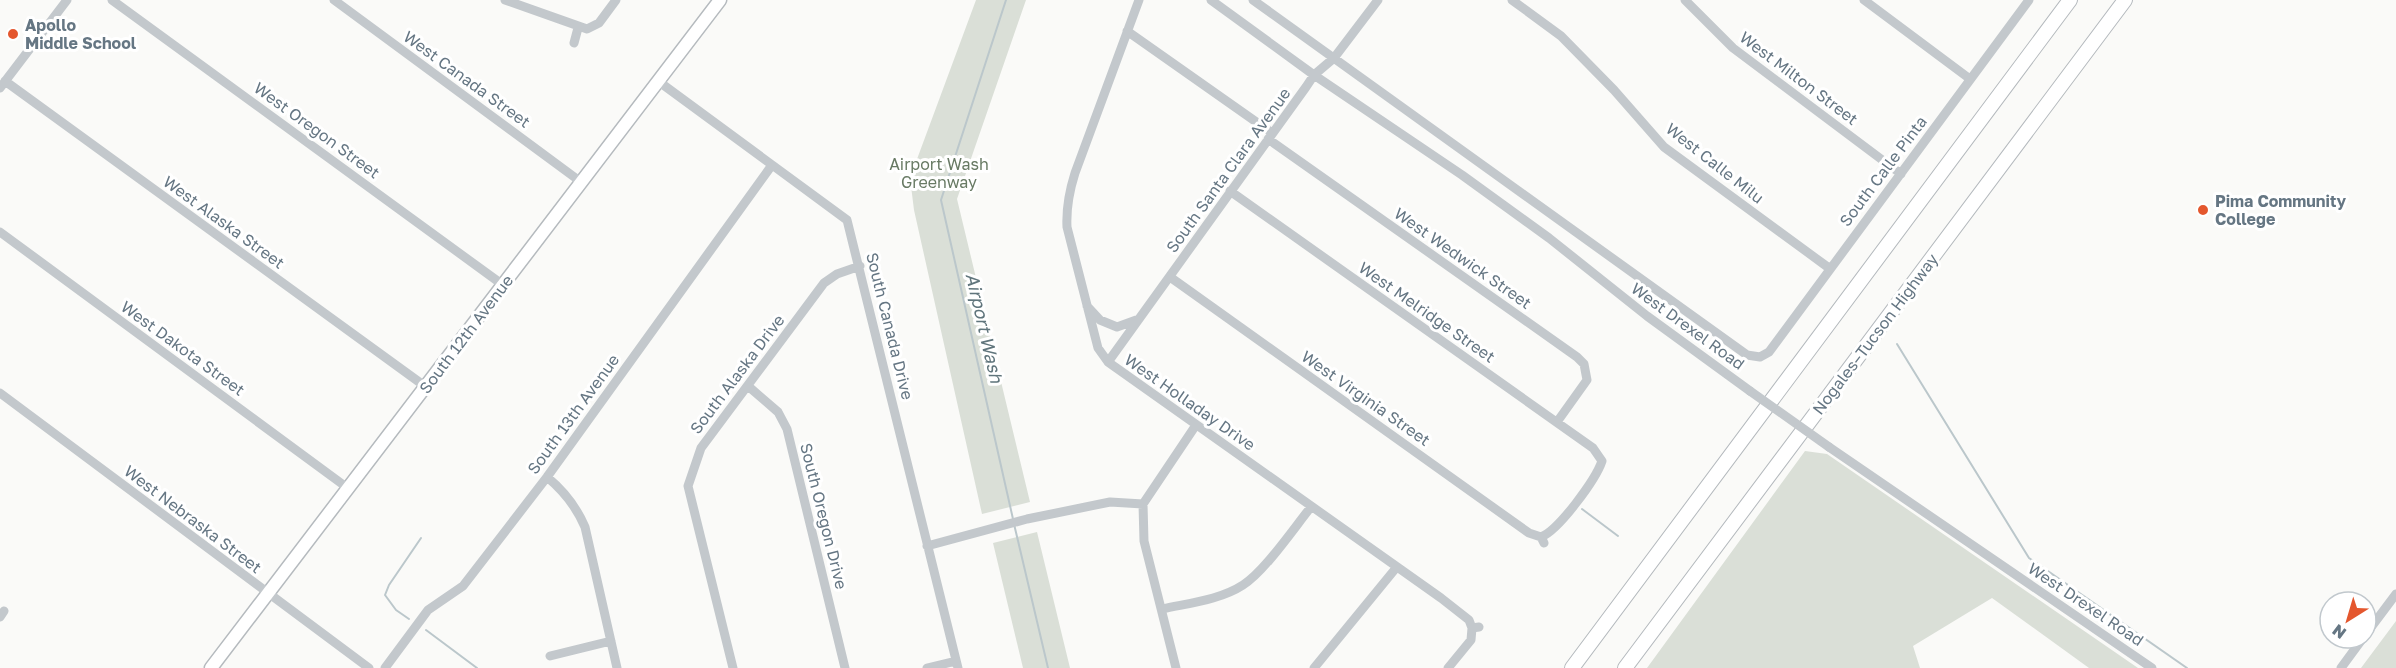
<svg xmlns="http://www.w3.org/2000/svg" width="2396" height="668" viewBox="0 0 2396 668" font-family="'Golos Text',sans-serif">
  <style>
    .green { fill: #dadfd7 }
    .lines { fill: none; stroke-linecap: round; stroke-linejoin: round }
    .stream { stroke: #bbc7cb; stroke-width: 2 }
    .major-casing { stroke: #b5babe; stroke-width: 15 }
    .highway-casing { stroke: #b4b9bd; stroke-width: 16 }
    .minor { stroke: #c3c8cc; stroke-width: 9 }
    .major { stroke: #fff; stroke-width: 12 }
    .highway { stroke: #fff; stroke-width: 14 }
    .minor-bridge { stroke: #c3c8cc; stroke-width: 9 }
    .poi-dot { fill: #e4572e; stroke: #fff; stroke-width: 2 }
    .labels { text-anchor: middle; stroke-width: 6; stroke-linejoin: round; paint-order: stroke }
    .poi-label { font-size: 16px; font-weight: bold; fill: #657683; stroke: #fff; text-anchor: start }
    .street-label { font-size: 16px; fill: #657683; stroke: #fff }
    .park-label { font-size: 16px; fill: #687a64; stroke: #fff }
    .water-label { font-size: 18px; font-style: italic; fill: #60757c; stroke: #fff }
  </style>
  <rect width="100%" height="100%" fill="#fafaf8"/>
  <path class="green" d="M 976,0 L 1026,0 L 957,199 L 1030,502 L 982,514 L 914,210 L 910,178 Z
    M 1805,451 L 1827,454 L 2138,668 L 2089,668 L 1992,598 L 1913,646 L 1920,668 L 1647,668 Z
    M 1037,532 L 1070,668 L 1023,668 L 993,543 Z
    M 2396,621 L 2396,668 L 2361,668 Z"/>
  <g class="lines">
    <path class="stream" d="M 1006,0 L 941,200 L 1013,519
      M 1897,344 L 2029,558 L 2187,668
      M 1582,509 L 1618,536
      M 1014,524 L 1048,668
      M 409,619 L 396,610 L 385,595 L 389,585 L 421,538
      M 426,630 L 477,668"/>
    <defs>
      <path id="major" d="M 211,668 L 720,0"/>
      <path id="highway" d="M 1572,668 L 2070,0
        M 1625,668 L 2125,0"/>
    </defs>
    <use href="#major" class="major-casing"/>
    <use href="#highway" class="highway-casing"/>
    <path class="minor" d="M 112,0 L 503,285
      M 334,0 L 581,182
      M 505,0 L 587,29 L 599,23 L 616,0
      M 1139,0 L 1075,173 C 1069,192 1066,207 1067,227 L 1098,348 L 1108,362 L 1441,598 L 1469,620 L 1472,628
      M 1211,0 L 1314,75 L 1462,175 L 1549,238 L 1647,316 L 1750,391
      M 1253,0 L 1747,355 L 1760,357 L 1769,352 L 2029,0
      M 1512,0 L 1561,36 L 1614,90 L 1664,147 L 1829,268
      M 1685,0 L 1733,48 L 1901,174
      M 1864,0 L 1970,79
      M 1127,31 L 1272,133
      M 574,43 L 578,28
      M 5,81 L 426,387
      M 658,81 L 847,220 L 958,668
      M 0,88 L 67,0
      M 1268,139 L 1577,357 L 1584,364 L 1587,380 L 1557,422
      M 1230,191 L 1593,448 L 1602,461
      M 0,232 L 349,489
      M 1170,277 L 1529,533 L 1541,537 L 1544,543
      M 1087,306 L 1100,320 L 1117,327 L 1139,319
      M 1108,362 L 1306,87 L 1314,75 L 1334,58 L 1378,0
      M 748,386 L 778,412 L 787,429 L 845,668
      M 0,393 L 369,668
      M 1829,447 L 2152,668
      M 547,477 C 564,491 576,506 585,527 L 617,668
      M 1541,537 C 1559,530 1596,479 1602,461
      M 927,546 L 1027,519 L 1110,502 L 1143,504
      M 1162,609 C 1189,603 1220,600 1243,585 C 1264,572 1294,528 1311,507
      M 0,617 L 4,611
      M 2366,634 L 2396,594
      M 550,656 L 611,641
      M 385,668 L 428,610 L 463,586 L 547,477 L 772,165
      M 733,668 L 688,486 L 701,448 L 824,283 L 837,274 L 860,266
      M 927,668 L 956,661
      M 1176,668 L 1144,541 L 1143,504 L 1196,425
      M 1314,668 L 1396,568
      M 1448,668 L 1471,640 L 1472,628 L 1479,627
      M 2341,668 L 2363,638"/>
    <use href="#major" class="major"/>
    <use href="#highway" class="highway"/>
    <path class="minor-bridge" d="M 1750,391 L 1829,447"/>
  </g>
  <g class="poi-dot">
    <circle cx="13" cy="34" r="6"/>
    <circle cx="2203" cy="210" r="6"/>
  </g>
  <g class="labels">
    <g class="poi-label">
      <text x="25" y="31">Apollo<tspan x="25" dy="18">Middle School</tspan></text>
      <text x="2215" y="207">Pima Community<tspan x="2215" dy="18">College</tspan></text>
    </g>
    <g class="street-label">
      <text transform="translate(1799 78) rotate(37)" y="6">West Milton Street</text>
      <text transform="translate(467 79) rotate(36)" y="6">West Canada Street</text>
      <text transform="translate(317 130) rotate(36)" y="6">West Oregon Street</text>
      <text transform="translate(1715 163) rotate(38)" y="6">West Calle Milu</text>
      <text transform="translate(1228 170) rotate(-54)" y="6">South Santa Clara Avenue</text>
      <text transform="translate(1883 171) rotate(-53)" y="6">South Calle Pinta</text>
      <text transform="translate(224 222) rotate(36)" y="6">West Alaska Street</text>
      <text transform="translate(1463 258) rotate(35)" y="6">West Wedwick Street</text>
      <text transform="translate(1427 312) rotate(35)" y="6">West Melridge Street</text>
      <text transform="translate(890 326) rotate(76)" y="6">South Canada Drive</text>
      <text transform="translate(1688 326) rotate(36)" y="6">West Drexel Road</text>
      <text transform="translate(466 334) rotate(-53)" y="6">South 12th Avenue</text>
      <text transform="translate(1875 334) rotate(-53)" y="6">Nogales–Tucson Highway</text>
      <text transform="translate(183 348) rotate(36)" y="6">West Dakota Street</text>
      <text transform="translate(737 374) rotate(-53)" y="6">South Alaska Drive</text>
      <text transform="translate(1366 398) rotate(35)" y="6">West Virginia Street</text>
      <text transform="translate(1190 402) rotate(35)" y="6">West Holladay Drive</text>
      <text transform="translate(573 414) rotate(-54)" y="6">South 13th Avenue</text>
      <text transform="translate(824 516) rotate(76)" y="6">South Oregon Drive</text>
      <text transform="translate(193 519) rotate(37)" y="6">West Nebraska Street</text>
      <text transform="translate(2086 604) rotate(34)" y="6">West Drexel Road</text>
    </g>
    <g class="park-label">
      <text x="939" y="170">Airport Wash<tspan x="939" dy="18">Greenway</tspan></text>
    </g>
    <g class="water-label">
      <text transform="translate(984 328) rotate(77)" y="6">Airport Wash</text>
    </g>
  </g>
  <g transform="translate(2348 620) rotate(217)"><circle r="28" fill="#ffffff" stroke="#c1c8cd" stroke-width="1.5"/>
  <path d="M0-4.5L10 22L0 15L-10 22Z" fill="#e4572e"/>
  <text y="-9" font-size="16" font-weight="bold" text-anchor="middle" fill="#657683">N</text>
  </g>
</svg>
